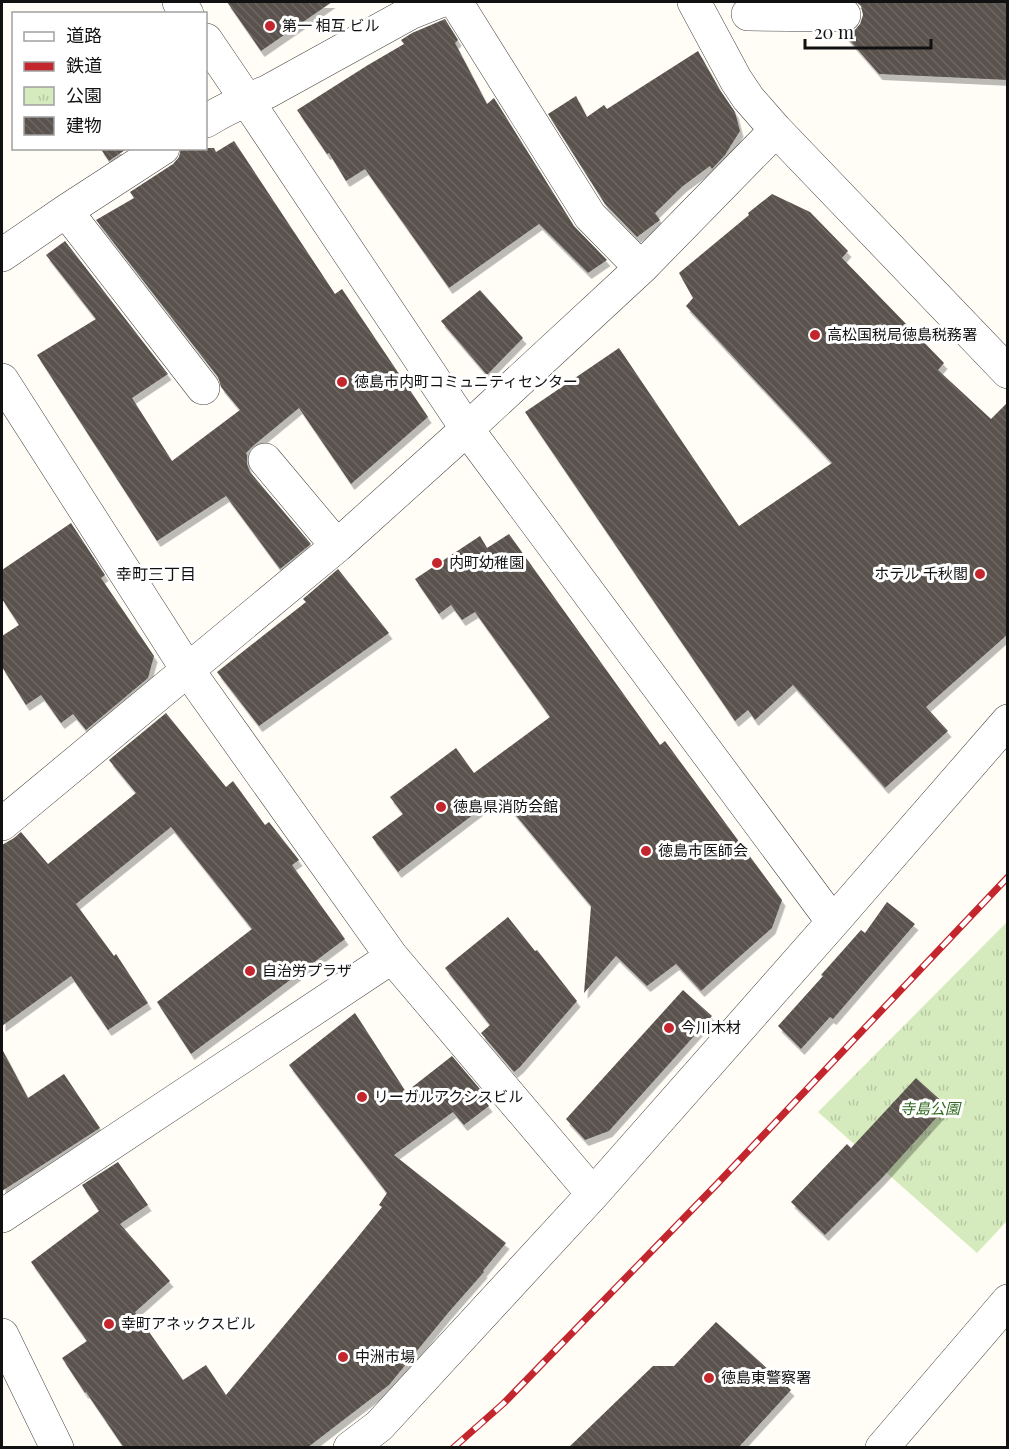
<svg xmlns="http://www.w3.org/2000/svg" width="1009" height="1449" viewBox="0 0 1009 1449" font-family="'Playfair Display','Noto Sans JP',serif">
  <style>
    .park { fill: url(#park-tufts) }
    .building { fill: url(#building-back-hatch); filter: url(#shadow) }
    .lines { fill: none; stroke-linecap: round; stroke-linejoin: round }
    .minor-casing { stroke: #444; stroke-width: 34 }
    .minor { stroke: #fff; stroke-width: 33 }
    .rail-casing { stroke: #c4262e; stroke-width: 7 }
    .rail { stroke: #fff; stroke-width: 4.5; stroke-dasharray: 14; stroke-linecap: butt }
    .poi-dot { fill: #c4262e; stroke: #fff; stroke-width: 2 }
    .labels { text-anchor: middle; stroke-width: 6; stroke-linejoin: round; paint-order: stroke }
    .poi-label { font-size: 15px; fill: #111; stroke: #fff; text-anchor: start }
    .park-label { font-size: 15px; font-style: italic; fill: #2f6b1f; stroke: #fff }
    .neighbourhood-label { font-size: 16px; fill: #111; stroke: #fff }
  </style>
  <defs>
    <pattern id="park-tufts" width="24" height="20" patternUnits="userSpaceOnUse" patternTransform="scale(1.5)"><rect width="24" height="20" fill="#d5ebbd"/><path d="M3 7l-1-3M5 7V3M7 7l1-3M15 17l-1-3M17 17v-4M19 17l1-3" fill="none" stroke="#b6c8a1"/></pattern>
    <pattern id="building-back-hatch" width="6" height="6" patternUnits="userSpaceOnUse" patternTransform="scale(1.5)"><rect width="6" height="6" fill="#5a524d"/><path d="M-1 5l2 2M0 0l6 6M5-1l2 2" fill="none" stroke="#6d6662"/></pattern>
    <filter id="shadow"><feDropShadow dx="3.5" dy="6" stdDeviation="0" flood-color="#0004"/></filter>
  </defs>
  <rect width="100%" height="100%" fill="#fffdf5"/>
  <path class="park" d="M 1007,922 L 1007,1221 L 977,1253 L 818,1112 Z"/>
  <path class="building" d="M 227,2 L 332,2 L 261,51 Z
    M 856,2 L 1008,2 L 1008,80 L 879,74 L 844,34 L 854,31 L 860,24 L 863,15 L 861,6 Z
    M 445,19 L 458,40 L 455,43 L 487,104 L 494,98 L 574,226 L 607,260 L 588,273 L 539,224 L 449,288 L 365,169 L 346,181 L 329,153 L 327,154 L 297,110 L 368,65 L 404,44 L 401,40 L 412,33 Z
    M 698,51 L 720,90 L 735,112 L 740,131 L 725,155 L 712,169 L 710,166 L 683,186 L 655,213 L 660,220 L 637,237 L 605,204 L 548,114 L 576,96 L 587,117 L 604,105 L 607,109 Z
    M 234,141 L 335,294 L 342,289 L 428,417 L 351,484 L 299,408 L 253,446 L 246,453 L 247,455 L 247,464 L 250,472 L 311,544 L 280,569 L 226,496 L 157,541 L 37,355 L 96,319 L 46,255 L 65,241 L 168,374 L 132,398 L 172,461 L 240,410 L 221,387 L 218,377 L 96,220 L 134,198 L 130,192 L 173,164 L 179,157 L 181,148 L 214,148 L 216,152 Z
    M 100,148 L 128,148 L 109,161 Z
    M 772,194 L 810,212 L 848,251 L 842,258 L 944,363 L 938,370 L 991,419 L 1008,402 L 1008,634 L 926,707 L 948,731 L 885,788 L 793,685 L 755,720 L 748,710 L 735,721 L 525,412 L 619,348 L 739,526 L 832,463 L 686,306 L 693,298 L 679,273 L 749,215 L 748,213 Z
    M 480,290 L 523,338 L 487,375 L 441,321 Z
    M 71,523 L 105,575 L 101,578 L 154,656 L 148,678 L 86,730 L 73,714 L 61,723 L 41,695 L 26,705 L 2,667 L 2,636 L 19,625 L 2,599 L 2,570 Z
    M 509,534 L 660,745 L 665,741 L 782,900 L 772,928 L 701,991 L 676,964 L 647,986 L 616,956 L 584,993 L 591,906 L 499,795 L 398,872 L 372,837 L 403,814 L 390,797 L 456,748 L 474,773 L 550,717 L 475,612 L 462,620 L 451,605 L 439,614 L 415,579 L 480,536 L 487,548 Z
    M 338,569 L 389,633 L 259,726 L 217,672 L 306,602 L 303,599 Z
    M 166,713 L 226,787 L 233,781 L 265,825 L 269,822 L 299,860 L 292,865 L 345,939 L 191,1054 L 157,1002 L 252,929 L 171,827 L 76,904 L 114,956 L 116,954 L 148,1003 L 108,1030 L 71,976 L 2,1026 L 2,845 L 14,838 L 21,832 L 48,864 L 136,793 L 109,760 Z
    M 887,902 L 915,924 L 833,1019 L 830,1017 L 801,1049 L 778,1026 L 823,976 L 821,975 L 861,930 L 865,933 Z
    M 508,917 L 535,951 L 537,950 L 577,1001 L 520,1067 L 514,1072 L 481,1033 L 490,1025 L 445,968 Z
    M 683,990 L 712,1016 L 609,1131 L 585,1140 L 566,1119 Z
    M 355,1013 L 406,1092 L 452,1056 L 485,1095 L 482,1097 L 489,1106 L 464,1125 L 453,1112 L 394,1155 L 506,1243 L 483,1271 L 484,1272 L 448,1313 L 389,1385 L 307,1448 L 124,1448 L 86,1392 L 85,1393 L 62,1358 L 87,1341 L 31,1262 L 99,1211 L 82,1185 L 118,1162 L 148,1205 L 120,1224 L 170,1281 L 135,1312 L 183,1380 L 206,1365 L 226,1395 L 353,1243 L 382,1207 L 379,1205 L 387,1193 L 289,1065 Z
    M 2,1049 L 28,1098 L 64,1074 L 100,1128 L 2,1191 Z
    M 916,1078 L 947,1106 L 882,1178 L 825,1235 L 791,1202 L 847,1144 L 851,1148 Z
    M 716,1322 L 791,1390 L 738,1448 L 568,1448 L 653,1366 L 674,1366 Z"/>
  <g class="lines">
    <defs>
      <path id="minor" d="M 179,2 L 187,14
        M 456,2 L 590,216 L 641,268
        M 694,2 L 736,80 L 748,98 L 776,130 L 1008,372
        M 748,14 L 844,15
        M 206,40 L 246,99 L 467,429 L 833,922
        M 206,121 C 225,109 245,100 267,92 L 410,13 L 438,2
        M 66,211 L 203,388
        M 2,255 L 66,211 L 163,148
        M 2,380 L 187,669 L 392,957 L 593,1194
        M 265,460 L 337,546
        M 2,824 L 337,546 L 467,429 L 641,268 L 776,130
        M 2,1216 L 392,957
        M 2,1335 L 57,1448
        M 350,1448 L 379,1426 L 593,1194 L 833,922 L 1008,721
        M 882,1448 L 1008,1301"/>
    </defs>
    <use href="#minor" class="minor-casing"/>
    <use href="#minor" class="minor"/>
    <defs>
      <path id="rail" d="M 453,1448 L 504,1403 L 718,1183 L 1008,877"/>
    </defs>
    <use href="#rail" class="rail-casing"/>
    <use href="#rail" class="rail"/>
  </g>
  <g class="poi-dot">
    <circle cx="270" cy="26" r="6"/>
    <circle cx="815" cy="335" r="6"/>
    <circle cx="342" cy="382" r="6"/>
    <circle cx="437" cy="563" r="6"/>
    <circle cx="980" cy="574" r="6"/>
    <circle cx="441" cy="807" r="6"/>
    <circle cx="646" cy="851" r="6"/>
    <circle cx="250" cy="971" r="6"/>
    <circle cx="669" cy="1028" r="6"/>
    <circle cx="362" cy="1097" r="6"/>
    <circle cx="109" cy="1324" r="6"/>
    <circle cx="343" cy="1357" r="6"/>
    <circle cx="709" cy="1378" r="6"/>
  </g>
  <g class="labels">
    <g class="poi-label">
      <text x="282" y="31">第一 相互 ビル</text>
      <text x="827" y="340">高松国税局徳島税務署</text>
      <text x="354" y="387">徳島市内町コミュニティセンター</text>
      <text x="449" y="568">内町幼稚園</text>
      <text x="968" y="579" text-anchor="end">ホテル 千秋閣</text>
      <text x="453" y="812">徳島県消防会館</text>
      <text x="658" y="856">徳島市医師会</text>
      <text x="262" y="976">自治労プラザ</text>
      <text x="681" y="1033">今川木材</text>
      <text x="374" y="1102">リーガルアクシスビル</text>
      <text x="121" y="1329">幸町アネックスビル</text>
      <text x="355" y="1362">中洲市場</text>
      <text x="721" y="1383">徳島東警察署</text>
    </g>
    <g class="park-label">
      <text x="930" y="1114">寺島公園</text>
    </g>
    <g class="neighbourhood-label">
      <text x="156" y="580">幸町三丁目</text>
    </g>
  </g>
  <rect width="1009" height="1449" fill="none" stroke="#111111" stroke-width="6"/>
  <rect x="12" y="12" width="195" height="138" fill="#ffffff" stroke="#a0a0a0" stroke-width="1.5"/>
  <rect x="24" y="32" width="30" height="9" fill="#ffffff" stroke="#a0a0a0" stroke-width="1.5"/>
  <text x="66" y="42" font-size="18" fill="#111111">道路</text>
  <rect x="24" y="62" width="30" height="9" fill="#c4262e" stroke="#a0a0a0" stroke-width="1.5"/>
  <text x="66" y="72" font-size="18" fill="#111111">鉄道</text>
  <rect x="24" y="87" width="30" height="18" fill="url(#park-tufts)" stroke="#a0a0a0" stroke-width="1.5"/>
  <text x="66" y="102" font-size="18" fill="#111111">公園</text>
  <rect x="24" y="117" width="30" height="18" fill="url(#building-back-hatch)" stroke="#a0a0a0" stroke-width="1.5"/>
  <text x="66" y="132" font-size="18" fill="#111111">建物</text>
  <path d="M805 39v9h126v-9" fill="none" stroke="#111111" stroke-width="3"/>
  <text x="814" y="39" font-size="18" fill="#111111" stroke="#ffffff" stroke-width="4.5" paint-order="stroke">20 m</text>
</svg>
